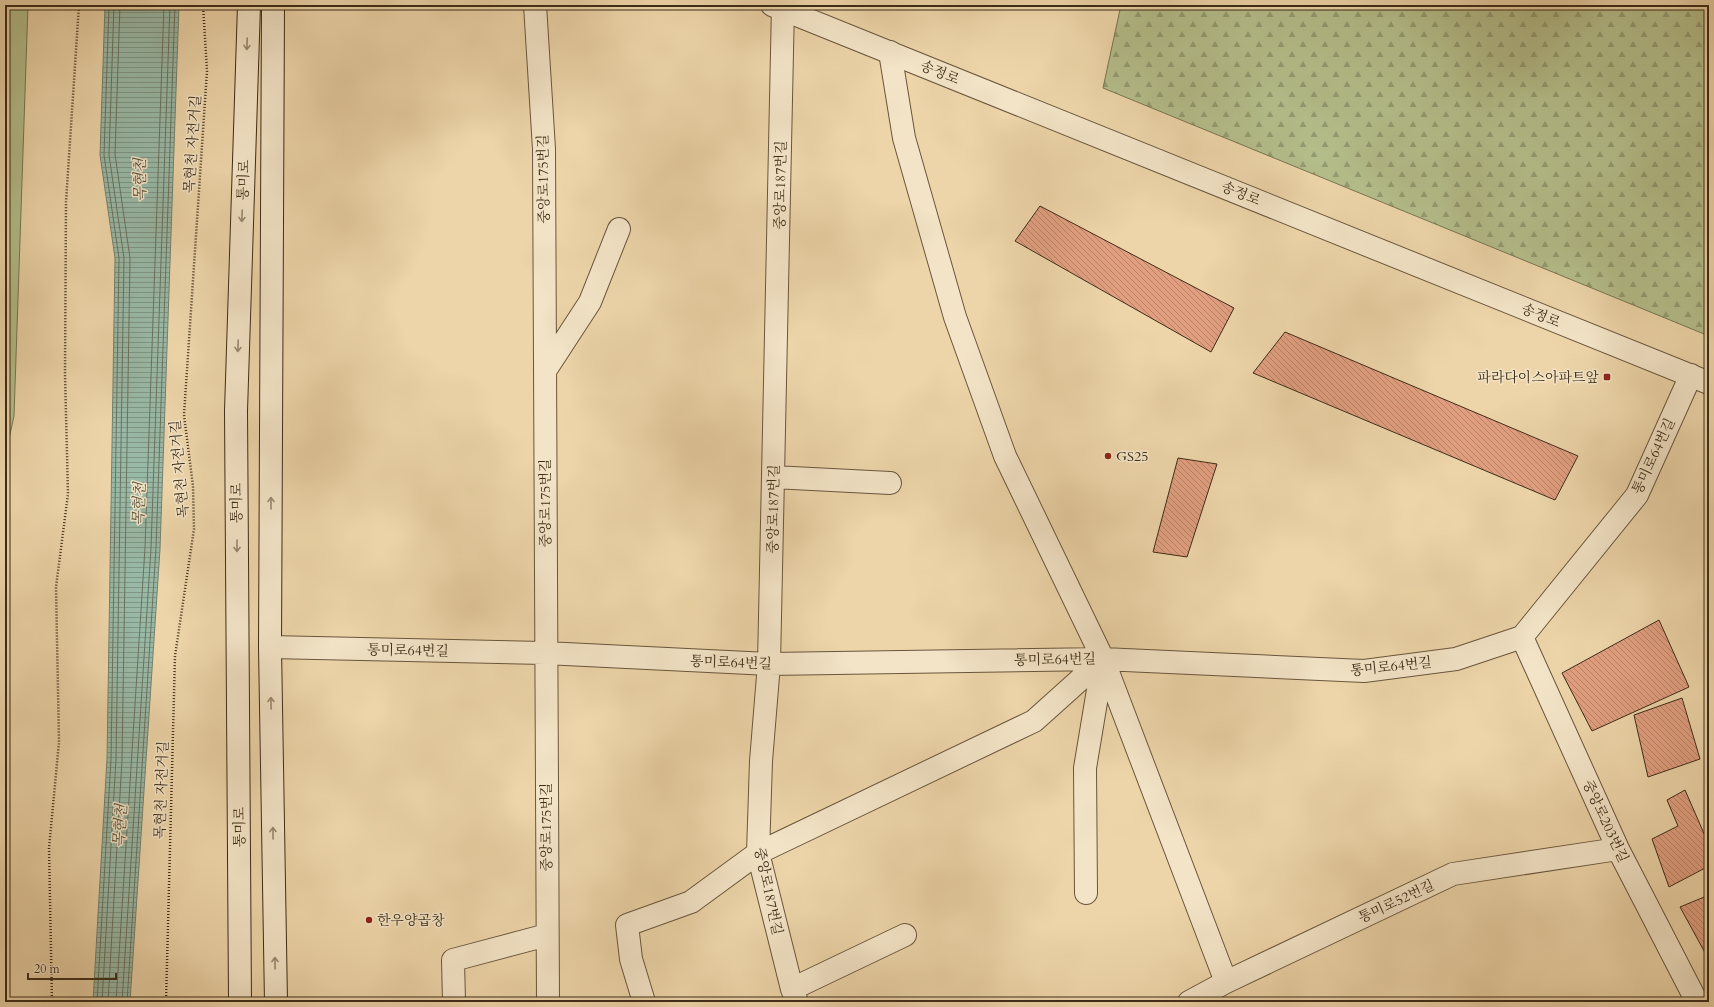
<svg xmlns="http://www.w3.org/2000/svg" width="1714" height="1007" viewBox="0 0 1714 1007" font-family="Cardo,'Noto Serif KR',serif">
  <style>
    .forest { fill: url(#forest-firs); stroke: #787551 }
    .pitch { fill: #b4be8b; stroke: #787551 }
    .water { fill: url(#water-rules); stroke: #74816d }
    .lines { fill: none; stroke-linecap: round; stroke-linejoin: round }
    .shore { stroke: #6b725f; stroke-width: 1 }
    .building { fill: url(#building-back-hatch); stroke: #3d2c17 }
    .minor-casing { stroke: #69563c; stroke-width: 24 }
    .tertiary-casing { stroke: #69563c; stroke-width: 24 }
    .secondary-casing { stroke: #3d2c17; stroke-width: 24 }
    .path { stroke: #3d2c17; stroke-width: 2.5; stroke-dasharray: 1 2; stroke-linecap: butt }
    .minor { stroke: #f3e4c7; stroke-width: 22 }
    .tertiary { stroke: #f3e4c7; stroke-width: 22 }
    .secondary { stroke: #f3e4c7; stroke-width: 22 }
    .oneway { stroke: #98886f }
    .poi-dot { fill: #8f2418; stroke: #f3e4c7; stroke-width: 1.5 }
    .labels { text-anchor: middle; stroke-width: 3; stroke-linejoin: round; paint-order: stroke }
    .street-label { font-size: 14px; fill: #3d2c17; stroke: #f3e4c7 }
    .poi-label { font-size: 14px; fill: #3d2c17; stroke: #f3e4c7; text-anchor: start }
    .water-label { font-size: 15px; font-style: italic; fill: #544f3b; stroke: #f3e4c7 }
  </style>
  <defs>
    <pattern id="forest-firs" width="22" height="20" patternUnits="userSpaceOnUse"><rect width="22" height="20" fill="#b4be8b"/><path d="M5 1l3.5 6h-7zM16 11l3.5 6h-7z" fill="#949b71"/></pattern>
    <pattern id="water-rules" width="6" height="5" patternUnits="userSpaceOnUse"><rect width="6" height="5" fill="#99b9a7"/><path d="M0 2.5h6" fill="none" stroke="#7e9787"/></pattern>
    <pattern id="building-back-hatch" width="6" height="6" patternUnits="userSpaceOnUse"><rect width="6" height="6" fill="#e19f80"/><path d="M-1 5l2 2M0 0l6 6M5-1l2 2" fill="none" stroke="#b88268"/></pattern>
  </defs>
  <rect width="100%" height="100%" fill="#edd5a9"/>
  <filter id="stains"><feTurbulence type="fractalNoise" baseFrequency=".005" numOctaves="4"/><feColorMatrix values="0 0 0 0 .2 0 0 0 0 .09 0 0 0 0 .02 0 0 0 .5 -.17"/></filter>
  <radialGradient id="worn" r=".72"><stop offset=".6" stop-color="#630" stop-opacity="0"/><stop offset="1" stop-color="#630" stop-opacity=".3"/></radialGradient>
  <path class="forest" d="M 1121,5 L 1709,5 L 1709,336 L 1103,88 Z"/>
  <path class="pitch" d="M 5,5 L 28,5 L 14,416 L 5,457 Z"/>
  <path class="water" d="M 105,5 L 179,5 L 160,549 L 130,1002 L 93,1002 L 107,759 L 115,258 L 100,155 Z"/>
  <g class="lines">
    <path class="shore" d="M 97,1002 L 111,759 L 119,258 L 104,155 L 109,5
      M 102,1002 L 116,759 L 124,258 L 109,155 L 114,5
      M 108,1002 L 122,760 L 130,258 L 115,154 L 120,5
      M 116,1002 L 145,548 L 164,5
      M 122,1002 L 151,548 L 170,5
      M 127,1002 L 156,548 L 175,5"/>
  </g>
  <path class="building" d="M 1040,206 L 1234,308 L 1211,352 L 1015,241 Z
    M 1285,332 L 1578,456 L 1555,500 L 1253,373 Z
    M 1178,458 L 1217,464 L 1187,557 L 1153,552 Z
    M 1659,620 L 1689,687 L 1592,731 L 1562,673 Z
    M 1682,698 L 1700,759 L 1648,777 L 1634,715 Z
    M 1685,790 L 1709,845 L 1709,866 L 1669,887 L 1652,839 L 1678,826 L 1667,800 Z
    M 1709,895 L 1709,960 L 1680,907 Z"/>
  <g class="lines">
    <defs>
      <path id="minor" d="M 535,5 L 544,149 L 548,1002
        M 783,5 L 769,664 L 761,761 L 758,853 L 792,989 L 797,1002
        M 890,52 L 904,138 L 955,317 L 1005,456 L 1103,659 L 1226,982
        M 545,371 L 590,302 L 619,229
        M 773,477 L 890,483
        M 1522,637 L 1618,849 L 1697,1002
        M 270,647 L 545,653 L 769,664 L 1103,659 L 1364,671 L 1456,659 L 1522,637 L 1637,495 L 1691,375
        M 1086,893 L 1085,768 L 1103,660
        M 792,989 L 905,935
        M 454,1002 L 453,960 L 547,935
        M 644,1002 L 631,959 L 627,925 L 691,902 L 758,853 L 1034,721 L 1103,659
        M 1189,1002 L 1226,982 L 1453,874 L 1618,849"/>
      <path id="tertiary" d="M 772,5 L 1709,383"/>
      <path id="secondary" d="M 273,5 L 270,647 L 276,1002
        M 240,1002 L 236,411 L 249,5"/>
    </defs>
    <use href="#minor" class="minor-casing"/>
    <use href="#tertiary" class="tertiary-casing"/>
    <use href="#secondary" class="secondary-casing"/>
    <path class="path" d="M 52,1002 L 49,848 L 59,742 L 56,587 L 68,494 L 65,374 L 66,202 L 79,5
      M 166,1002 L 175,656 L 194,529 L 193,486 L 184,415 L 207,71 L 203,5"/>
    <use href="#minor" class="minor"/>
    <use href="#tertiary" class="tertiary"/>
    <use href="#secondary" class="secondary"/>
  </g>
  <defs><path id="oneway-shaft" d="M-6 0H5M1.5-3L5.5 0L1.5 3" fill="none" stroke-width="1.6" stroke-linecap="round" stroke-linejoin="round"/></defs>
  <g class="oneway">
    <use href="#oneway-shaft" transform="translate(247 44) rotate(92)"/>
    <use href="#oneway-shaft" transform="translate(242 216) rotate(92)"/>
    <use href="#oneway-shaft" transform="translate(238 346) rotate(92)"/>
    <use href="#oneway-shaft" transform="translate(271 503) rotate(-90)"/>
    <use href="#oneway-shaft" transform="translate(237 546) rotate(90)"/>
    <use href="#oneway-shaft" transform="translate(271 703) rotate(-91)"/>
    <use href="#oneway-shaft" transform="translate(273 833) rotate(-91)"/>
    <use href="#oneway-shaft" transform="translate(275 963) rotate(-91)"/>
  </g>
  <g class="poi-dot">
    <rect x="1603" y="373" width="8" height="8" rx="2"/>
    <circle cx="1108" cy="456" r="4"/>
    <circle cx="369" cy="920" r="4"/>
  </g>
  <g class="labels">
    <g class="street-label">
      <text transform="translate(940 72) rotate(22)" y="5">송정로</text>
      <text transform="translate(192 144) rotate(-86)" y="5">목현천 자전거길</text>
      <text transform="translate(543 179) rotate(-91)" y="5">중앙로175번길</text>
      <text transform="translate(243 180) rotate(-88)" y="5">통미로</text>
      <text transform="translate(780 185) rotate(-89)" y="5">중앙로187번길</text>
      <text transform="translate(1241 193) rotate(22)" y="5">송정로</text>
      <text transform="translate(1541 315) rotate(22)" y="5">송정로</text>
      <text transform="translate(1653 456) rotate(-65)" y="5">통미로64번길</text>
      <text transform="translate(179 469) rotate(-95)" y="5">목현천 자전거길</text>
      <text transform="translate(236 503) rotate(-90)" y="5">통미로</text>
      <text transform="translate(545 503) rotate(-90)" y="5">중앙로175번길</text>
      <text transform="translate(773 509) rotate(-89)" y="5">중앙로187번길</text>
      <text transform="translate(408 650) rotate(1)" y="5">통미로64번길</text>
      <text transform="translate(1055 659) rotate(-1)" y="5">통미로64번길</text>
      <text transform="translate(731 662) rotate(2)" y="5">통미로64번길</text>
      <text transform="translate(1391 666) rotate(-6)" y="5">통미로64번길</text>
      <text transform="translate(161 790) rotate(-88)" y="5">목현천 자전거길</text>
      <text transform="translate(1606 821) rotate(65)" y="5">중앙로203번길</text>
      <text transform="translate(239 827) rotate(-90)" y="5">통미로</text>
      <text transform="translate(546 827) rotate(-90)" y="5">중앙로175번길</text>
      <text transform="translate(769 891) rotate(78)" y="5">중앙로187번길</text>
      <text transform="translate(1396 901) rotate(-25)" y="5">통미로52번길</text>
    </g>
    <g class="poi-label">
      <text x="1599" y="382" text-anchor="end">파라다이스아파트앞</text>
      <text x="1116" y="461">GS25</text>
      <text x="377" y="925">한우양곱창</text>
    </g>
    <g class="water-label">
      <text transform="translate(140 180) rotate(-90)" y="5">목현천</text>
      <text transform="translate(139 504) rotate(-88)" y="5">목현천</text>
      <text transform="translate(120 826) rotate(-86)" y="5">목현천</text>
    </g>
  </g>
  <rect width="1714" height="1007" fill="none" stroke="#edd5a9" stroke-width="20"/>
  <rect x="6" y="6" width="1702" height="995" fill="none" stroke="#3d2c17" stroke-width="2"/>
  <rect x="10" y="10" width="1694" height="987" fill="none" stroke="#3d2c17"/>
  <path d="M28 973v6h88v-6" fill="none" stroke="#3d2c17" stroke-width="2"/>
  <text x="34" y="973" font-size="12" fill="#3d2c17" stroke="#f3e4c7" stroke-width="3" paint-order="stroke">20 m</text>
  <rect width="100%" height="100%" filter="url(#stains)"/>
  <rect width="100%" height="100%" fill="url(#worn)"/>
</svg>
